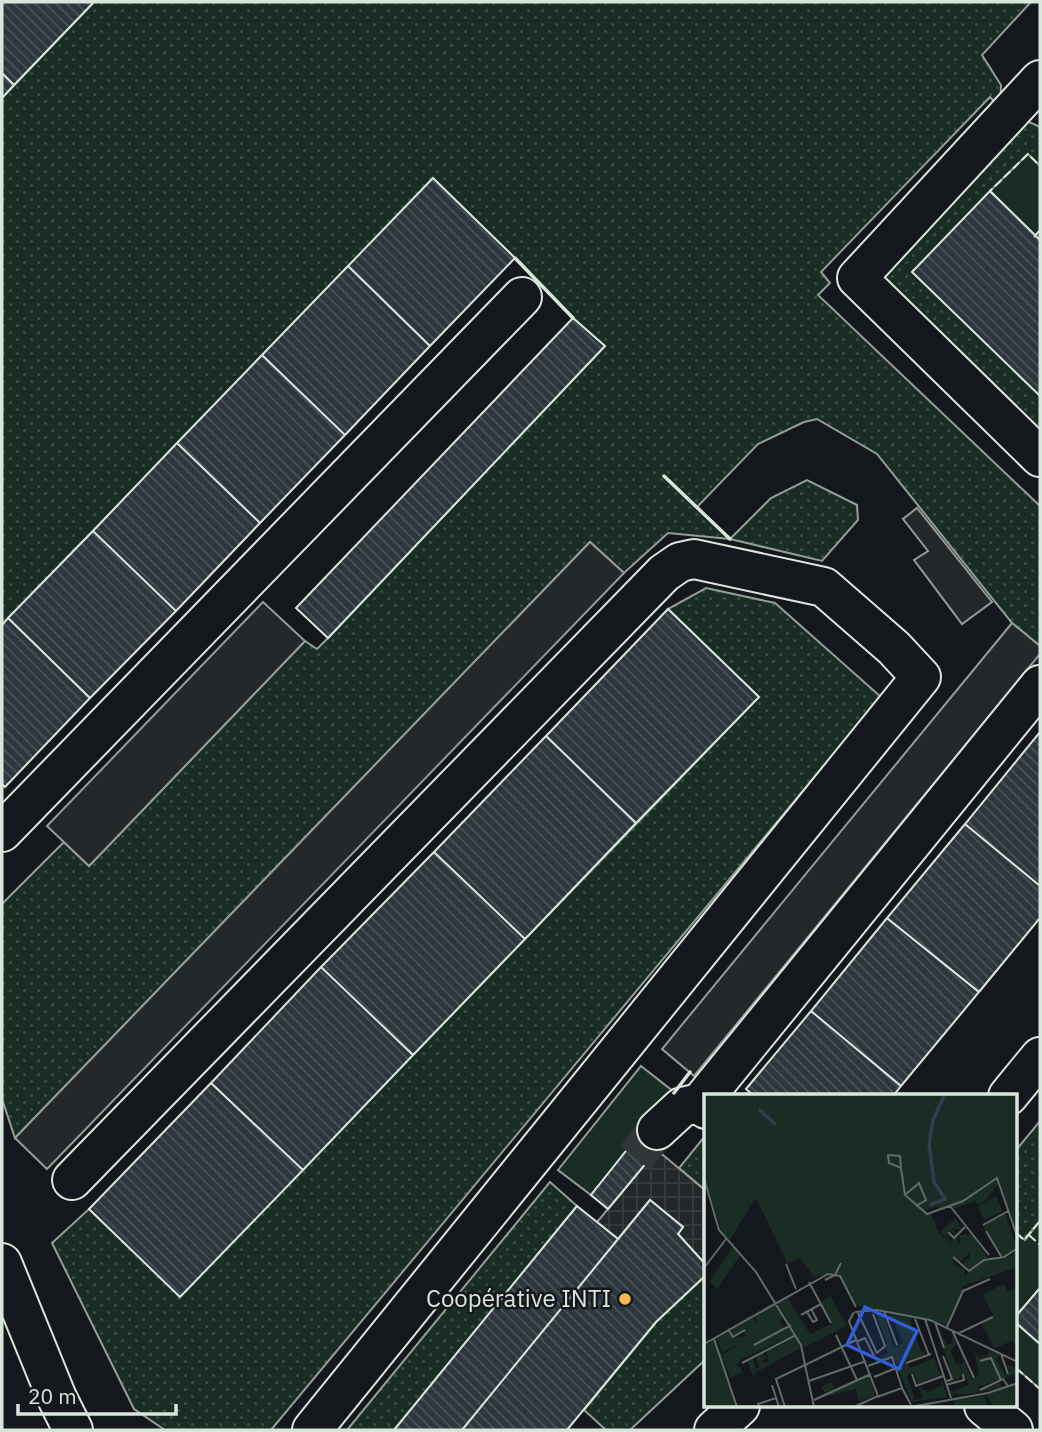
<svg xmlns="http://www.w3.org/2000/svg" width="1042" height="1432" viewBox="0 0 1042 1432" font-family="'IBM Plex Sans',sans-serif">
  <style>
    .grass { fill: url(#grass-dots); stroke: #939e99; stroke-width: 2 }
    .garden { fill: #1a2d24; stroke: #939e99; stroke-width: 2 }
    .parking { fill: #24282b; stroke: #939e99; stroke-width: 2 }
    .plaza { fill: url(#plaza-grid); stroke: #939e99; stroke-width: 2 }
    .building { fill: url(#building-back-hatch); stroke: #d8e6dc; stroke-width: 2 }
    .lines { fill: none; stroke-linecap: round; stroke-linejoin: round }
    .minor-tunnel { stroke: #313739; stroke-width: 38; stroke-dasharray: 38 19; stroke-linecap: butt }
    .minor-casing { stroke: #d8e6dc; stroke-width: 42 }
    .minor { stroke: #14181c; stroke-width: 38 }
    .fence { stroke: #d8e6dc; stroke-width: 2; stroke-dasharray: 9 3.5; stroke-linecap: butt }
    .wall { stroke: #d8e6dc; stroke-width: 3.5 }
    .poi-dot { fill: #ffb74d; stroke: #14181c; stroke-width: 2.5 }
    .labels { text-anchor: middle; stroke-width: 5; stroke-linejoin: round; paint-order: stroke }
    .poi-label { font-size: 24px; fill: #d8e6dc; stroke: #14181c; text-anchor: end }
    .inset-river { fill: none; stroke: #2f3f4d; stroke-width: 3.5 }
    .inset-road { fill: none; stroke: #626a69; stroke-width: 2 }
    .view { fill: #305dd8; fill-opacity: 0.15; stroke: #305dd8; stroke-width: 3.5 }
    .inset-edge { fill: none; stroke: #d8e6dc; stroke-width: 3.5 }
  </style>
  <defs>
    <pattern id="grass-dots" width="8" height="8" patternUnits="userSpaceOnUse" patternTransform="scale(1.75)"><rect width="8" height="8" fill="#1a2d24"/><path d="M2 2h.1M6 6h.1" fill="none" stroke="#3b4b43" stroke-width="1.8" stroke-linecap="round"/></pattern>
    <pattern id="plaza-grid" width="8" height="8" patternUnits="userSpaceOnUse" patternTransform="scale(1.75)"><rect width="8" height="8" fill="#24282b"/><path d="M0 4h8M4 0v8" fill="none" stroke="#393d3f"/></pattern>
    <pattern id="building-back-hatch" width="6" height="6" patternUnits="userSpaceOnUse" patternTransform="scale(1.75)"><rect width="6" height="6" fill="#2c363c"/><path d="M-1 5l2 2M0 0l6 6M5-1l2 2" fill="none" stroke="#4a5358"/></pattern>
  </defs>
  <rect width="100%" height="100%" fill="#14181c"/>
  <path class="grass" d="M 94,2 L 1031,2 L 982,55 L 1001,85 L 1000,108 L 990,97 L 821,272 L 830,283 L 818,295 L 1040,506 L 1040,646 L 1012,623 L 877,454 L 817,419 L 804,422 L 758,444 L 697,507 L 730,539 L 771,498 L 807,480 L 857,505 L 858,520 L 822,561 L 730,539 L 668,533 L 624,573 L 590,542 L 15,1138 L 2,1099 L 2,904 L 64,842 L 89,866 L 305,641 L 317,649 L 328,638 L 605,346 L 573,318 L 515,258 L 433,179 L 2,625 L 2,98 Z
    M 1027,121 L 1040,127 L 1040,435 L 879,278 Z
    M 706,588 L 775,603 L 881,697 L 271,1430 L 165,1430 L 134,1409 L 52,1243 L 89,1209 L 180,1296 L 759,697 L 668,609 Z
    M 1040,1121 L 1040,1221 L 1024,1240 L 1016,1233 L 1016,1150 Z
    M 705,1136 L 706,1137 L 706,1191 L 679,1168 Z
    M 550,1182 L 577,1206 L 394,1430 L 347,1430 Z
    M 706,1275 L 706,1359 L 630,1430 L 606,1430 L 584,1410 L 656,1322 Z"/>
  <path class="garden" d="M 1028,154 L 1040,166 L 1040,242 L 990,191 Z
    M 641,1066 L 674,1092 L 591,1195 L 558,1170 Z
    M 1040,1221 L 1040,1288 L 1016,1316 L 1016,1233 L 1025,1240 Z
    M 1016,1323 L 1040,1344 L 1040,1389 L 1016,1368 Z"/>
  <path class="parking" d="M 917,508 L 992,602 L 962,624 L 914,560 L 928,551 L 903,519 Z
    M 590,542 L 624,573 L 47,1169 L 15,1138 Z
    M 263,602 L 305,641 L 89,866 L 47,826 Z
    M 1012,623 L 1040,646 L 1040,654 L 694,1076 L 662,1049 Z"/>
  <path class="plaza" d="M 657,1150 L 706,1191 L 706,1265 L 678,1234 L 683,1227 L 650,1200 L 618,1239 L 597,1222 Z"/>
  <path class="building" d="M 2,2 L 94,2 L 14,85 L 2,73 Z
    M 2,73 L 14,85 L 2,98 Z
    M 433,178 L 515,258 L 430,346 L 348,266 Z
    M 990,191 L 1040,240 L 1040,396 L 912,272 Z
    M 348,266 L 430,346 L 345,435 L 262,355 Z
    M 573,318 L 605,346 L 328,638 L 296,608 Z
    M 262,355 L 345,435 L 260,523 L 177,443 Z
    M 177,443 L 260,523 L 176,611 L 93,531 Z
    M 93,531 L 176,611 L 90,698 L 8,618 Z
    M 668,609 L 759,697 L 636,823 L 546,736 Z
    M 8,618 L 90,698 L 5,787 L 2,784 L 2,625 Z
    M 1040,732 L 1040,886 L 965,824 Z
    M 546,736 L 636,823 L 525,939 L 434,852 Z
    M 965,824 L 1040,886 L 1040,918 L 979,992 L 887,918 Z
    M 434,852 L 525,939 L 413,1055 L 321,967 Z
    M 887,918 L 979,992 L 901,1086 L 811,1011 Z
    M 321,967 L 413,1055 L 303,1170 L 211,1083 Z
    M 811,1011 L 901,1086 L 893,1096 L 754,1096 L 746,1089 Z
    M 211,1083 L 303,1170 L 180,1297 L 89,1209 Z
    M 649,1122 L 667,1138 L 608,1209 L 591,1195 Z
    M 650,1200 L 683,1227 L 678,1234 L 706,1265 L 706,1275 L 656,1322 L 567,1430 L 462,1430 Z
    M 577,1206 L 618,1239 L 462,1430 L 394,1430 Z
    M 1040,1288 L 1040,1344 L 1016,1323 L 1016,1316 Z"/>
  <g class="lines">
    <path class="minor-tunnel" d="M 635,1158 L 657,1130"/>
    <defs>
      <path id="minor" d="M 1040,80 L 857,278 L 1040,457
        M 2,832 L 522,297
        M 1008,1096 L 1040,1057
        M 706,1109 L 700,1103 L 1040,685
        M 657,1130 L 682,1107 L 700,1103
        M 72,1180 L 664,573 L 680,562 L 694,559 L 824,587 L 894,648 L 921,677 L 312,1430
        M 2,1263 L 57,1398 L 73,1430
        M 984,1406 L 1013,1430
        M 714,1430 L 740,1406"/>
    </defs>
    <use href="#minor" class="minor-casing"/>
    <use href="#minor" class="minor"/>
    <path class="fence" d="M 994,195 L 990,191 L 1028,154 L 1040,166
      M 1034,237 L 1040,230
      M 1016,1233 L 1024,1240 L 1040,1221
      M 1029,1235 L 1040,1245
      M 1016,1368 L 1040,1389"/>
    <path class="wall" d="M 515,258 L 573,318
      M 664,476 L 730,539
      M 674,1093 L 690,1072"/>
  </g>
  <circle class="poi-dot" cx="625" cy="1299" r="7"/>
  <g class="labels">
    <g class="poi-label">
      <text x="611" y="1307">Coopérative INTI</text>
    </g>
  </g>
  <g transform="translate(704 1094)">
    <rect width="313" height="313" fill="#14181c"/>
    <path d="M 29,152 L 37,160 L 13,195 L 6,187 ZM 171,218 L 179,219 L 190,253 L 199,249 L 188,223 L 183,220 L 209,224 L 206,227 L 217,257 L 223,260 L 202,267 L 206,274 L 230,264 L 236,281 L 214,290 L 210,278 L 203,282 L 211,306 L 219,304 L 215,292 L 224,298 L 238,292 L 237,285 L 243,303 L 208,308 L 189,262 L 166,271 L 184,259 L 182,254 L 178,257 L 183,249 ZM 233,231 L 243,251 L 249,249 L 247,237 L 252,250 L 247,257 L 252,271 L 260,269 L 256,256 L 267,285 L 275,282 L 270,254 L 275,264 L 285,260 L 284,256 L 296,261 L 292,265 L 301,281 L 305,279 L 303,271 L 313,273 L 313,280 L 273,293 L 277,297 L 296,289 L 298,293 L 272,299 L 248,301 L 246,293 L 248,298 L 265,291 L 260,279 L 252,288 L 243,289 L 249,286 Z" fill="#1a2d24"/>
    <path d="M 2,0 L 61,0 L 1,83 L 0,11 ZM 180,0 L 313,0 L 313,141 L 296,88 L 281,106 L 297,99 L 274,111 L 271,107 L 250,115 L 247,111 L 237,115 L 232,112 ZM 50,99 L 67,129 L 79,159 L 52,104 L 26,145 Z" fill="#1a2d24"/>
    <path d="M 301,119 L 313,153 L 299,163 L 279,132 Z" fill="#1a2d24"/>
    <path d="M 37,0 L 241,0 L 229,26 L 225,50 L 230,88 L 242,109 L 217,118 L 227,120 L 235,139 L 254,156 L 239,170 L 260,195 L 243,231 L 153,211 L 134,179 L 110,183 L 96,164 L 83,169 L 50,99 L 26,146 L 18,139 L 0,80 L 0,30 L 16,22 ZM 10,246 L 19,262 L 32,313 L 0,313 L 0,253 ZM 164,279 L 171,302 L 155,307 L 152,295 L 110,306 L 121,299 L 118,293 L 128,288 L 130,295 Z" fill="#1a2d24"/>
    <path d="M 148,0 L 167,0 L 179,9 L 173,18 ZM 157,13 L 181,28 L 173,42 L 148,27 ZM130 32a10 10 0 1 1 20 0a10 10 0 1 1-20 0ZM 118,39 L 135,67 L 117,78 L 100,50 ZM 94,56 L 111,82 L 93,93 L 77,66 ZM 148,65 L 159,83 L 131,101 L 120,82 ZM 113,86 L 130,113 L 112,124 L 96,97 ZM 72,88 L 86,93 L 102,121 L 97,138 L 83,141 L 83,146 L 75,143 L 53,98 ZM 292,103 L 299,117 L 280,126 L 274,112 ZM 252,124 L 258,136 L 248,134 L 253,141 L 244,136 L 243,142 L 247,147 L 252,143 L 256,151 L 256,141 L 268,140 L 283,163 L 265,176 L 259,169 L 266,163 L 265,159 L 256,168 L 248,164 L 252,172 L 261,175 L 260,182 L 280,167 L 308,162 L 313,156 L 313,173 L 256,193 L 238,170 L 254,156 L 236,138 ZM 300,190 L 304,198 L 313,193 L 313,252 L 308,247 L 290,254 L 278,230 L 290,224 L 279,200 ZM 205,201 L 229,206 L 227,218 L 202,213 ZM 82,202 L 106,240 L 129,229 L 117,209 L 126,202 L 143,232 L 99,254 L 73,208 ZM 71,208 L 81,223 L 76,226 L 80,236 L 87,233 L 89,241 L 36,266 L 33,271 L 39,278 L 26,284 L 19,260 L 35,251 L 18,258 L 13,244 L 23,236 L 29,244 L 42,242 L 40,238 L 30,242 L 26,234 L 46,221 L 54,230 L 50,220 ZM 92,243 L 97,254 L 52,278 L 50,284 L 44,268 L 50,263 L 51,275 L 55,274 L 52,263 L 60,258 L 62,263 L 58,268 L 65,269 L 62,258 L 70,253 L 74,259 L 72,254 ZM 313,290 L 313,313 L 289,313 L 282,301 L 303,294 L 307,299 L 305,293 ZM 281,302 L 284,313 L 251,313 L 250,306 Z" fill="#1a2d24"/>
    <path class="inset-river" d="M 55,15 L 72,31M 226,111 L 241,105 L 230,88 L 225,50 L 229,26 L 241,0"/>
    <path class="inset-road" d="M 197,74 L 196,62 L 184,61 L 185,69 L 197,74 L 201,101 L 223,120 L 259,107 L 293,84 L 314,145M 0,84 L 15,136 L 52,178 L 97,251 L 101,271 L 72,285 L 81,313M 202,100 L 215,89 L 222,106 L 212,112M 246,112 L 285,161M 279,131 L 304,117M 282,137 L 298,164M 244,138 L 250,144 L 261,133M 249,163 L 265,177 L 280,166 L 300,163 L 314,154M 82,170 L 92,195M 0,174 L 22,145M 121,186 L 131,181 L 137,169M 105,188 L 127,229M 180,217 L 193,251M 103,218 L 109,228 L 113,226 L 107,215M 151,218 L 173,216 L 226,226 L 314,268M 154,219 L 173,259 L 181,252 L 169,220M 97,221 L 117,210M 211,225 L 225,261M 221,225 L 247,304M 231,228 L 240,254M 243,233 L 259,197 L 286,185M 24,235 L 29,243 L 41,236M 248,236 L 270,284M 255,239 L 289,223M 132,241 L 153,286M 10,245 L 33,313M 152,248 L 161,244 L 171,264M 0,250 L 124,180 L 136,182 L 152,213M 50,251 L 87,231M 297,260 L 304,280M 239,262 L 248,285 L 241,288M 276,267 L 287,264 L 297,286M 38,269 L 92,241M 202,269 L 227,260M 164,272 L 188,263 L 198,294M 208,280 L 212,292 L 239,282M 170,283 L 192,274M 105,287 L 162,267M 68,291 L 75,313M 242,291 L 260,286 L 259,280M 276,296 L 299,285 L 304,292M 173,303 L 198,294 L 207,311M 110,306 L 167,280M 55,313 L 54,310 L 72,304M 110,313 L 101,271 L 152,246M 150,313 L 174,302 L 145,227 L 150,218M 206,313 L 284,299 L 314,289"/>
    <path class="view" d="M 161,213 L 213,237 L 195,275 L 143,251 Z"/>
    <rect width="313" height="313" class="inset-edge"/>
  </g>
  <rect width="1042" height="1432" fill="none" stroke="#d8e6dc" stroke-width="7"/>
  <path d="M18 1404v10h158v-10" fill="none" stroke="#d8e6dc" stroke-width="3.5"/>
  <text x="28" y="1404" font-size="21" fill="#d8e6dc" stroke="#14181c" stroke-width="5" paint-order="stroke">20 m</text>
</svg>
